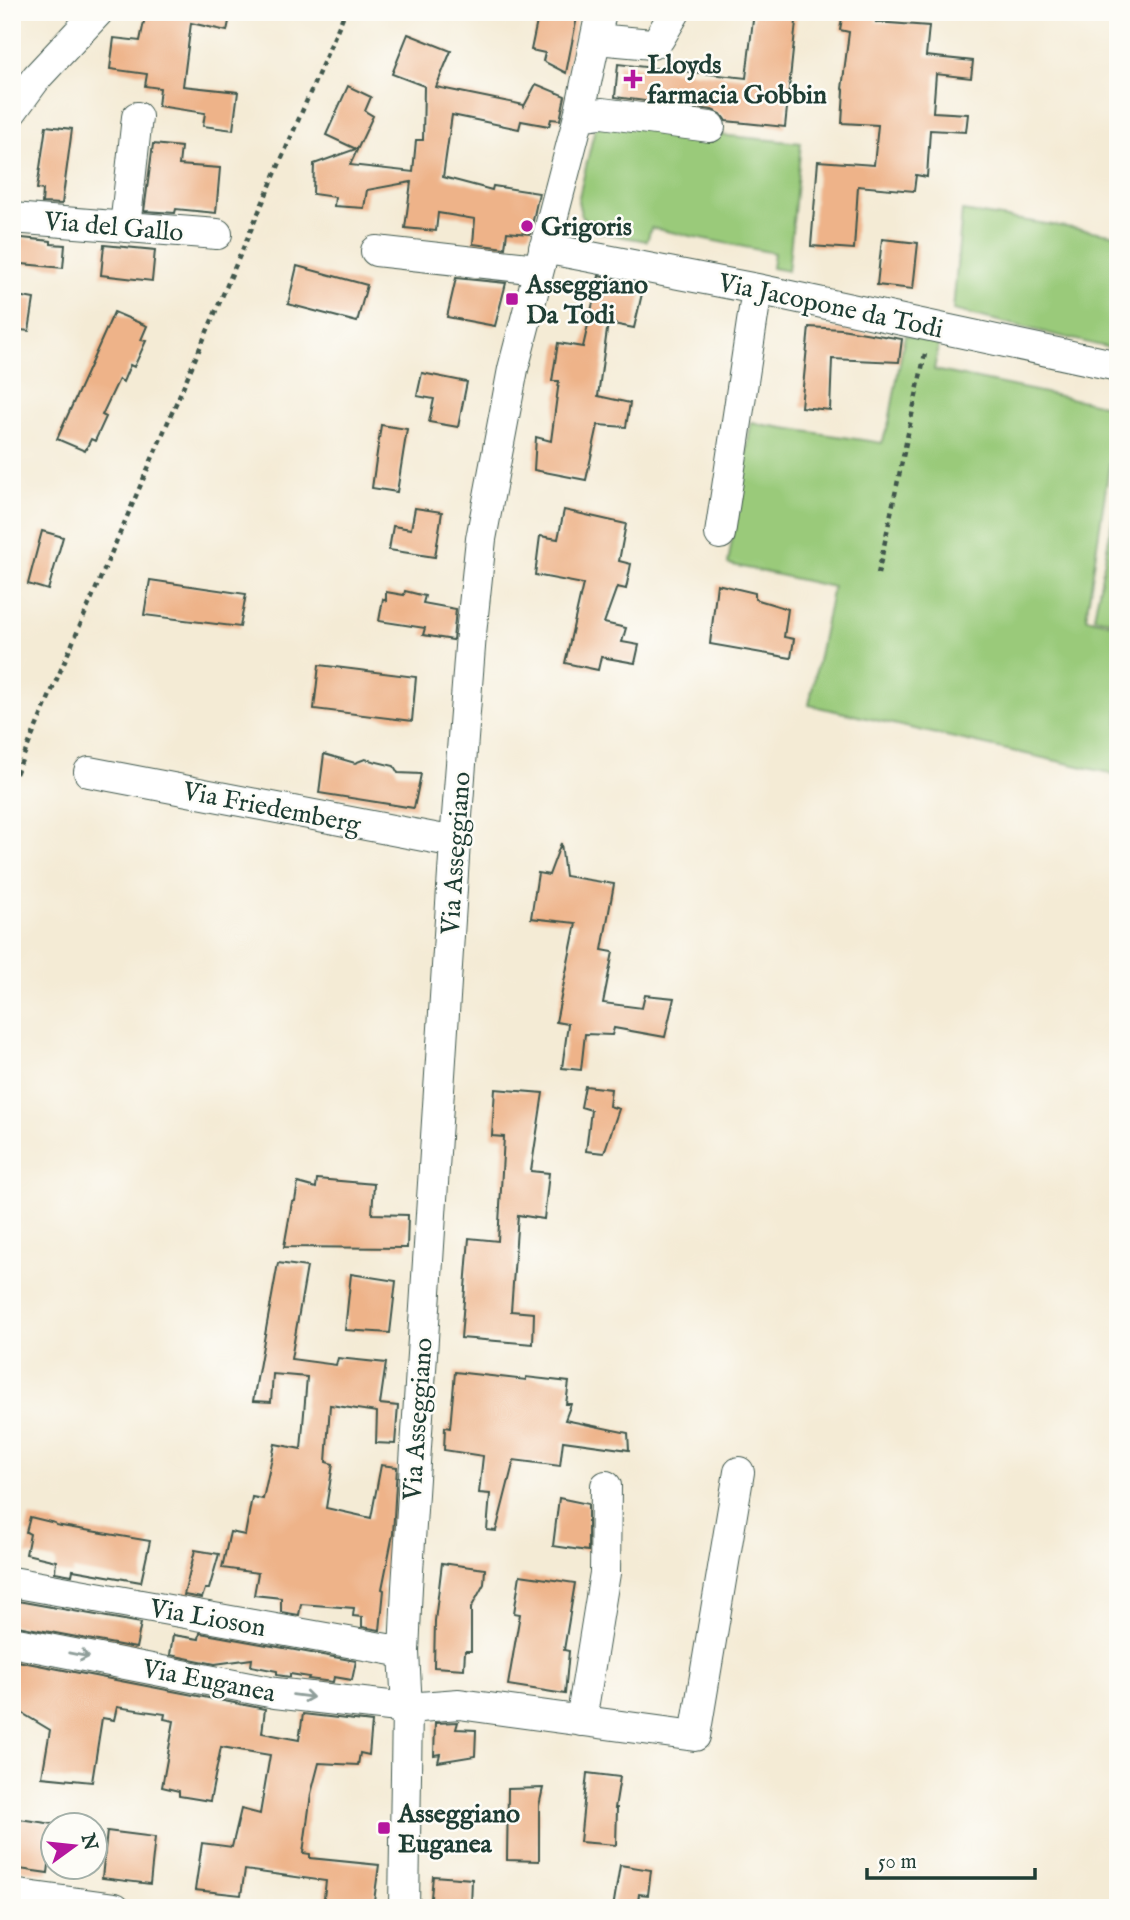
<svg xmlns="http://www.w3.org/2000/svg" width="1130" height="1920" viewBox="0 0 1130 1920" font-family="'IM FELL English',serif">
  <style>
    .green { fill: #9aca7a; stroke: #5c8457; stroke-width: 2 }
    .building { fill: #eeb389 }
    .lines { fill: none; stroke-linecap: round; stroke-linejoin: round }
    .minor-casing { stroke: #3f574c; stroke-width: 32 }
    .path { stroke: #3f574c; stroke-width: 4.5; stroke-dasharray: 5 5; stroke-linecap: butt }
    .minor { stroke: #fff; stroke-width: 30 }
    .oneway { stroke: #8f9e9a }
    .poi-dot { fill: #b5179e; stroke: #fdfcf7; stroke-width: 2.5 }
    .labels { text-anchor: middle; stroke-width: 5; stroke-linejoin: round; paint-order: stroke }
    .poi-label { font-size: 26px; font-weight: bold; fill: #1f3d34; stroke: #fdfcf7; text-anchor: start }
    .street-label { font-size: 26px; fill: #1f3d34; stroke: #fdfcf7 }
  </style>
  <rect width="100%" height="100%" fill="#fdfcf7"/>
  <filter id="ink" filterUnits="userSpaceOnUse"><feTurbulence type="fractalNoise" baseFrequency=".0143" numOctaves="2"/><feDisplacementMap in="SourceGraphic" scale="14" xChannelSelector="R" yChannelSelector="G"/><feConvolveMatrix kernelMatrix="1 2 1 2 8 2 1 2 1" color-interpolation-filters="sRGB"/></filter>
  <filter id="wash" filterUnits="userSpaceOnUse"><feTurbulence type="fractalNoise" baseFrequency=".00686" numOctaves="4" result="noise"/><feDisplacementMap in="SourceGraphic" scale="28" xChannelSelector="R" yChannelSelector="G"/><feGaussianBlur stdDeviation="1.57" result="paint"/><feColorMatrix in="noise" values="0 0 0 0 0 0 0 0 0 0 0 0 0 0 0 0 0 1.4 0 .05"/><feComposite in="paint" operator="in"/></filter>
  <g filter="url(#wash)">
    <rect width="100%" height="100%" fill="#f4ebd5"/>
    <path class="green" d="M 596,123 L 801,143 L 788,271 L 772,268 L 774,253 L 651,228 L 647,241 L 596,232 L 581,214 L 578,201 Z
      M 962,211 L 1118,235 L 1118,350 L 953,310 Z
      M 905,335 L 939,342 L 934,370 L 1118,408 L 1086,618 L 1118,625 L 1118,775 L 809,705 L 833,587 L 728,564 L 751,423 L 882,443 L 889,422 Z
      M 1118,490 L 1118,622 L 1094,617 Z"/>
    <g id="blocks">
      <path class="building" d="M 146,12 L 231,12 L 227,31 L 191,23 L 183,86 L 238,92 L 233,130 L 203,126 L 205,113 L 158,106 L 160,88 L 145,86 L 147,74 L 110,69 L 114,38 L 140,41 Z
        M 539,12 L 578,12 L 566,73 L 543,61 L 545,53 L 531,50 Z
        M 754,12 L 797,12 L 785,127 L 726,121 L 721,114 L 712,110 L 615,97 L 618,64 L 746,78 Z
        M 843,12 L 878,12 L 876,22 L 929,26 L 926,56 L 973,61 L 971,78 L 936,74 L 933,112 L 968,114 L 966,132 L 930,130 L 927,177 L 916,175 L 914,191 L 858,186 L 854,249 L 811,246 L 818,161 L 874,165 L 878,125 L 842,123 L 844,90 L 842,89 L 849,32 L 840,30 Z
        M 408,34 L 451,51 L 436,87 L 524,105 L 523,108 L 536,84 L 565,96 L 560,120 L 551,119 L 549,126 L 521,121 L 519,129 L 452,115 L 443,177 L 492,190 L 493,186 L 539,193 L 530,234 L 507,232 L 505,248 L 473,244 L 475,219 L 438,213 L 436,231 L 405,228 L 411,182 L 367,190 L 364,208 L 334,206 L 335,197 L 313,194 L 314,164 L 356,149 L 326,135 L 348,86 L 371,97 L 365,111 L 373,116 L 350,165 L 413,172 L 416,140 L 423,140 L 424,86 L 392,74 Z
        M 46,126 L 72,129 L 62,204 L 42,203 L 43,190 L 37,189 Z
        M 153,144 L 181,147 L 179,165 L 220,168 L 216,213 L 176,209 L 175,213 L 144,211 Z
        M 12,237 L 51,241 L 51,244 L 65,245 L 63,268 L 12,263 Z
        M 882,239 L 918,243 L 913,289 L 877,285 Z
        M 104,245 L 155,250 L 152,281 L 101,275 Z
        M 297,266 L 367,285 L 357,322 L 288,304 Z
        M 599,276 L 644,285 L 634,328 L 608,323 L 598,396 L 630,403 L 626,427 L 598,425 L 586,480 L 534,470 L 536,437 L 551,441 L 559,381 L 552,381 L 558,343 L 583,347 Z
        M 456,278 L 506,283 L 495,326 L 447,317 Z
        M 12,295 L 34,299 L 29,331 L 12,329 Z
        M 114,312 L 147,326 L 141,340 L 146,341 L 134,367 L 130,365 L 123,382 L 119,379 L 102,415 L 106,417 L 95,441 L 91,439 L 85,451 L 57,439 Z
        M 809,327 L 841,329 L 902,339 L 899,362 L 832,359 L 830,410 L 801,407 Z
        M 422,373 L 467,382 L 458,427 L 429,422 L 434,399 L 417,396 Z
        M 381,425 L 407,429 L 397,492 L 372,488 Z
        M 415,508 L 442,512 L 435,557 L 389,550 L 393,526 L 411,529 Z
        M 564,510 L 626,524 L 619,561 L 631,564 L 626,589 L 617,587 L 604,623 L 626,628 L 622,642 L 639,645 L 635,663 L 601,657 L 598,670 L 565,663 L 583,584 L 535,575 L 540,536 L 558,539 Z
        M 42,531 L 63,537 L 48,590 L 28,584 Z
        M 150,580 L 246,594 L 240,627 L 144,615 Z
        M 717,584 L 755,593 L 755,599 L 788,609 L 784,637 L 794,639 L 791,658 L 710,644 Z
        M 405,591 L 425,596 L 423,603 L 456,609 L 453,640 L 423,635 L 425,628 L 379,621 L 383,599 L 386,601 L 386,592 L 404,595 Z
        M 319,665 L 416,677 L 412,721 L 314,709 Z
        M 324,754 L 355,763 L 365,759 L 394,766 L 398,773 L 421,774 L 414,808 L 319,793 Z
        M 561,843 L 565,876 L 614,884 L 602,950 L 613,952 L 603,1003 L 642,1008 L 645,995 L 674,998 L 665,1037 L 614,1028 L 612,1035 L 585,1034 L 581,1070 L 562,1068 L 568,1024 L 556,1022 L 576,923 L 531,918 L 538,873 L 549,875 Z
        M 585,1086 L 611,1089 L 609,1106 L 619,1109 L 604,1153 L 586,1151 L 591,1110 L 581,1107 Z
        M 495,1089 L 543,1093 L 531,1171 L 549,1173 L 544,1219 L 518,1215 L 511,1311 L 534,1313 L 533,1344 L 461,1338 L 469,1238 L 498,1241 L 504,1137 L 492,1136 Z
        M 317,1179 L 374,1184 L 372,1214 L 408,1215 L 407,1248 L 284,1247 L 292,1202 L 295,1201 L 298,1183 L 316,1188 Z
        M 278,1263 L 307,1267 L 291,1359 L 336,1365 L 338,1358 L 386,1363 L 380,1404 L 398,1406 L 395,1444 L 376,1443 L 377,1412 L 330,1405 L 326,1462 L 333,1464 L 326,1508 L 371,1518 L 381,1465 L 397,1467 L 393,1534 L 382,1589 L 384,1590 L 380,1630 L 362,1627 L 362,1617 L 353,1616 L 354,1608 L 301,1604 L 299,1615 L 281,1612 L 281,1598 L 254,1595 L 258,1573 L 222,1568 L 230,1532 L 245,1535 L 252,1497 L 263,1499 L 275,1444 L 301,1449 L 307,1377 L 273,1374 L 271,1402 L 253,1401 Z
        M 351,1274 L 396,1281 L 390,1333 L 345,1330 Z
        M 455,1372 L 526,1380 L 526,1377 L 569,1382 L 566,1404 L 571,1404 L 565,1420 L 628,1433 L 629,1450 L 563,1441 L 560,1466 L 514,1460 L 496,1531 L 487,1530 L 490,1494 L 479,1493 L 483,1456 L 444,1450 L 445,1427 L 450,1428 Z
        M 559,1498 L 588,1504 L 588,1551 L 553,1546 Z
        M 30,1517 L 55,1523 L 56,1525 L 150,1541 L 141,1582 L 73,1570 L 72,1575 L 55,1572 L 56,1561 L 26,1554 L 30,1534 L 26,1532 Z
        M 195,1550 L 219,1554 L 209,1589 L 205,1589 L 202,1598 L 184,1595 Z
        M 442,1563 L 485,1569 L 484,1584 L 471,1608 L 471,1651 L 465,1651 L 464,1669 L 434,1667 L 435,1621 Z
        M 520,1575 L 575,1583 L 564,1650 L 569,1651 L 565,1694 L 508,1685 L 520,1614 L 514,1613 Z
        M 12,1600 L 141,1623 L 136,1648 L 12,1625 Z
        M 200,1633 L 356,1661 L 352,1680 L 334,1677 L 333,1682 L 308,1679 L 309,1677 L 290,1674 L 290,1677 L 277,1675 L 277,1671 L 251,1666 L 252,1659 L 215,1664 L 170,1655 L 173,1635 L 199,1639 Z
        M 12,1660 L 265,1709 L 262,1733 L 299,1740 L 303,1714 L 372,1722 L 369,1755 L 360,1753 L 358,1765 L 319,1763 L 311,1794 L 303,1853 L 310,1854 L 310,1858 L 379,1865 L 373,1908 L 323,1906 L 326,1881 L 245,1870 L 241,1895 L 195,1890 L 202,1843 L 232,1847 L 241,1809 L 260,1814 L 270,1755 L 221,1747 L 210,1801 L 179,1796 L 179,1791 L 162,1787 L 174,1721 L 164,1719 L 165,1714 L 117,1707 L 114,1720 L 102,1718 L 92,1782 L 42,1777 L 50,1730 L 12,1707 Z
        M 458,1722 L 456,1729 L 476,1730 L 475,1756 L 438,1762 L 440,1754 L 434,1755 L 435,1723 Z
        M 587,1773 L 620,1777 L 615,1808 L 617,1808 L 616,1845 L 580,1842 Z
        M 543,1788 L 539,1806 L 539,1861 L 507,1860 L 508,1789 Z
        M 12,1818 L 54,1824 L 48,1873 L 12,1868 Z
        M 107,1831 L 155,1837 L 150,1884 L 102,1878 Z
        M 620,1865 L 651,1870 L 648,1895 L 639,1894 L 637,1908 L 613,1908 Z
        M 433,1876 L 472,1879 L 471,1908 L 430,1908 Z"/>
    </g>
  </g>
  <g filter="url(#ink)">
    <use href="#blocks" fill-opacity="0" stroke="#3f574c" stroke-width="2"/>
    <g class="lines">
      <defs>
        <path id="minor" d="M 596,39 L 652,44 L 659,39 L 675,12
          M 12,111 L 37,77 L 98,12
          M 579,116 L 602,113 L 710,127
          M 12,218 L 217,234
          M 125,227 L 137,117
          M 544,248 L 757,289 L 1118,366
          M 376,251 L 538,269
          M 720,534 L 757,289
          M 89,772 L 455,842
          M 12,1582 L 404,1652
          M 12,1642 L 275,1693 L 407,1708 L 459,1704 L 695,1736 L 739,1472
          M 581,1721 L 605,1573 L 606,1486
          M 12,1894 L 115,1908
          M 404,1908 L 407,1708 L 404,1652 L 407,1587 L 455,842 L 471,634 L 481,539 L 513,369 L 579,116 L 601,12"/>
      </defs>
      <use href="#minor" class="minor-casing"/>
      <path class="path" d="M 878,574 L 926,349
        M 12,783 L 345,12"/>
      <use href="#minor" class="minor"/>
    </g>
    <defs><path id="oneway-shaft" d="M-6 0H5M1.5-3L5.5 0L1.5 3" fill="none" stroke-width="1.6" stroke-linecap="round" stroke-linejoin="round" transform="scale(1.75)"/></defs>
    <g class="oneway">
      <use href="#oneway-shaft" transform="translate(79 1655) rotate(11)"/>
      <use href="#oneway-shaft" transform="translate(303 1696) rotate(7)"/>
    </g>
  </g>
  <g class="poi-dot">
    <path d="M629.5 68.5h7v7h7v7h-7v7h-7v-7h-7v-7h7z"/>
    <circle cx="527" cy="226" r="7"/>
    <rect x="505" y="292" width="14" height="14" rx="3.5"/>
    <rect x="377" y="1821" width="14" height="14" rx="3.5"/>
  </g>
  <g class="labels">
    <g class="poi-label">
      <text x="647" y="73">Lloyds<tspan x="647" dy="30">farmacia Gobbin</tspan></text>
      <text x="541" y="235">Grigoris</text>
      <text x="526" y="293">Asseggiano<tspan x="526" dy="30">Da Todi</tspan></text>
      <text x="398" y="1822">Asseggiano<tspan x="398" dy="30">Euganea</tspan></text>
    </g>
    <g class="street-label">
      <text transform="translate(114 226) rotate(5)" y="9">Via del Gallo</text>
      <text transform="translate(831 305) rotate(12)" y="9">Via Jacopone da Todi</text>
      <text transform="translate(272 807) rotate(11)" y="9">Via Friedemberg</text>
      <text transform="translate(455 853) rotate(-86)" y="9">Via Asseggiano</text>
      <text transform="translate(417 1419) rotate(-86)" y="9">Via Asseggiano</text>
      <text transform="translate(208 1617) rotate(10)" y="9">Via Lioson</text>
      <text transform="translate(209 1680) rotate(11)" y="9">Via Euganea</text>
    </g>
  </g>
  <rect width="1130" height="1920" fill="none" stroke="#fdfcf7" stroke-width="42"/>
  <g transform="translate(74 1846) rotate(75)"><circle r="33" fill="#fdfcf7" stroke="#a4b0a9" stroke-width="2"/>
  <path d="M0-5L12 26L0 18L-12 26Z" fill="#b5179e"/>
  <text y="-10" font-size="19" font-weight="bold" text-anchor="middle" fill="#1f3d34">N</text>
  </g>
  <path d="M867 1868v10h168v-10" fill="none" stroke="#1f3d34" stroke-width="3.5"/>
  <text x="878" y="1868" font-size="21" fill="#1f3d34" stroke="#fdfcf7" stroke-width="5" paint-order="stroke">50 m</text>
</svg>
